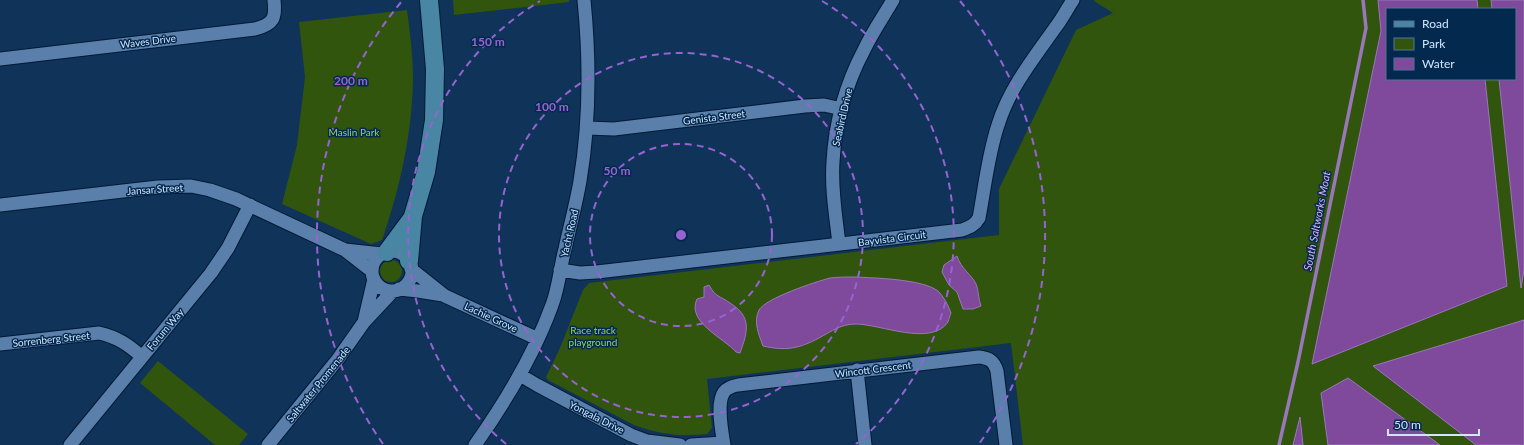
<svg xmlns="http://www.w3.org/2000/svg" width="1524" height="445" viewBox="0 0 1524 445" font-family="Lato,sans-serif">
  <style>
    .green { fill: #32550d; fill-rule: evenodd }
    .water { fill: #7f499c; stroke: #9878b9 }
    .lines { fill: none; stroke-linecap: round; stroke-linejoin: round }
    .stream { stroke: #9878b9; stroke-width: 3.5 }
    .street-casing { stroke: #011a36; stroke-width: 15 }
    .secondary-casing { stroke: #011a36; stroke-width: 20 }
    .street { stroke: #5a7faa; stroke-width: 13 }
    .secondary { stroke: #4886a3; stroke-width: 18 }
    .ring { fill: none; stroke: #9564d2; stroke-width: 2; stroke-dasharray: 7 5 }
    .labels { text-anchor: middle; stroke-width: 3; stroke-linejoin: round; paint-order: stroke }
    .street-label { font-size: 10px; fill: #d1e6fe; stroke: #04294e }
    .park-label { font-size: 10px; fill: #94d55d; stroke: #04294e }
    .water-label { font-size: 11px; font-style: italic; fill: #dbb2f3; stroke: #04294e }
    .centre { fill: #9564d2; stroke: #04294e; stroke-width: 2 }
    .ring-label { font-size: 12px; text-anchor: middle; font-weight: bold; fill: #9564d2; stroke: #04294e; stroke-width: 3; stroke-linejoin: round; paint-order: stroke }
  </style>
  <rect width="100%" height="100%" fill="#103359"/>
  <path class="green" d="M 453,0 L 569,0 L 569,2 L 454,15 Z
    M 1095,0 L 1524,0 L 1524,445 L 1023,445 L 1011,343 L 707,379 L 712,428 L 707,434 C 680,437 657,434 632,424 L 548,380 L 546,377 L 560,348 L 583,290 L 589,283 L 999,235 L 999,189 L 1076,30 L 1113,13 L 1094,1 ZM 1387,9 L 1515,9 L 1515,79 L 1387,79 Z
    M 407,10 C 410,33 413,56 413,79 C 412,135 400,188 382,240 L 371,244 L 282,204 L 297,145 L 305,77 L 299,22 Z
    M380 271a11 11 0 1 1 22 0a11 11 0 1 1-22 0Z
    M 158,361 L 248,434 L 239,445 L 215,445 L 140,383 Z"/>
  <path class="water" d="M 1378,0 L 1477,0 L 1478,9 L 1387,9 L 1387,79 L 1485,79 L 1507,286 L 1312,364 L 1381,31 Z
    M 1491,0 L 1524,0 L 1524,270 L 1521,288 L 1499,79 L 1515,79 L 1515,9 L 1492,9 Z
    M 957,256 C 961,269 972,275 976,284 C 979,291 978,299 981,306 L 973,309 L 963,309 L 957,292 L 949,285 L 942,272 L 944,265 Z
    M 855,277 C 875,278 922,279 938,291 C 944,297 948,305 951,313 C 950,315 949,319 948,322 C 931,347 880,324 856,324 C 841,324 832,331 819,338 C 798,349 786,351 763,346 C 759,335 753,322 759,310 C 766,298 815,282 830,278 C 838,277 847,277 855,277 Z
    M 709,285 C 716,298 719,295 730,303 C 752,317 748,331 740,353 L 736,352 C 724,338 686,322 697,299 L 704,297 L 704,287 Z
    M 1524,320 L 1524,445 L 1476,445 L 1373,366 Z
    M 1348,378 L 1440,445 L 1328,445 L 1321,393 Z
    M 1300,417 L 1303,445 L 1293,445 Z"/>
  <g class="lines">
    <path class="stream" d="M 1279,445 L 1298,362 L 1366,28 L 1363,0"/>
    <defs>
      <path id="street" d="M 0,59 L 255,29 C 274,24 276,18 274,0
        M 587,128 L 614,129 L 805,106 L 824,105 L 842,109
        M 0,205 L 158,187 L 191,186 L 210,190 L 236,199 L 345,250 L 372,271
        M 839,244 C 836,217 831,189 833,162 C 835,124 846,84 864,50 C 872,33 883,17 893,0
        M 345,250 L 382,254
        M372 271a20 20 0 1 1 40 0a20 20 0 1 1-40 0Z
        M 411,269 L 445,296 L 538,339
        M 560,270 L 580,273 L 597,272 L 962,230 C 970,227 975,225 979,218 C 985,186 988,155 998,125 C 1009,89 1033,59 1055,28 C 1062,19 1067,9 1073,0
        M 399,289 L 418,291 L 443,295
        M 364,322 L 374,279
        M 0,344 L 99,333 C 117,337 129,345 142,357
        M 857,370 L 865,445
        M 520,375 L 537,385 L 631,435 L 647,441 L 680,445
        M 70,445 L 211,273 L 228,248 L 250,205
        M 268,445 L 338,359 L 364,322 L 393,291
        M 475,445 C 506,401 534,355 552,305 C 559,287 560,267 565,249 C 570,226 576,204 580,181 C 590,121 590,61 584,0
        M 691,445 L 723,443
        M 724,445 C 722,432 716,403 724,392 C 727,388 733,386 738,385 L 979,357 C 989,358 994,361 997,371 L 1006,445"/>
      <path id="secondary" d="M 387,252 L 413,217
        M 409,261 L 413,216 L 426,172 L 434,120 L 435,69 L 429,0"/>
    </defs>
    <use href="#street" class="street-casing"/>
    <use href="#secondary" class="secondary-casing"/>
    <use href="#street" class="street"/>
    <use href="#secondary" class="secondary"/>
  </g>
  <g class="ring">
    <circle cx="681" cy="235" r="91"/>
    <circle cx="681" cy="235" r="182"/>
    <path d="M506 444A273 273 0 0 1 540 1M822 1A273 273 0 0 1 856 444"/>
    <path d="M383 444A364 364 0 0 1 402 1M960 1A364 364 0 0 1 979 444"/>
  </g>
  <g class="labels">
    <g class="street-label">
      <text transform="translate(148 41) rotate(-7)" y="4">Waves Drive</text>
      <text transform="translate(714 117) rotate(-7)" y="4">Genista Street</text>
      <text transform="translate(842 117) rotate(-77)" y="4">Seabird Drive</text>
      <text transform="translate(155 189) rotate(-4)" y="4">Jansar Street</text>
      <text transform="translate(569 233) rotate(-77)" y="4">Yacht Road</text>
      <text transform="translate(892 238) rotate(-7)" y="4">Bayvista Circuit</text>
      <text transform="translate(491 317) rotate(25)" y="4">Lachie Grove</text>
      <text transform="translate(165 329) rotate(-50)" y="4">Forum Way</text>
      <text transform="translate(51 339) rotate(-6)" y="4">Sorrenberg Street</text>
      <text transform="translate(873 369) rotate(-7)" y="4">Wincott Crescent</text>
      <text transform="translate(318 384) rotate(-51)" y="4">Saltwater Promenade</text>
      <text transform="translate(597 417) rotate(27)" y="4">Yongala Drive</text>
    </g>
    <g class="park-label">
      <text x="354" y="136">Maslin Park</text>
      <text x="593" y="334">Race track<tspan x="593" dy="12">playground</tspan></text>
    </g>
    <g class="water-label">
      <text transform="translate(1317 221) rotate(-79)" y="4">South Saltworks Moat</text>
    </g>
  </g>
  <circle cx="681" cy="235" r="6" class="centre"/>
  <g class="ring-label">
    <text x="488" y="46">150 m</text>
    <text x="351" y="85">200 m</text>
    <text x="552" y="111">100 m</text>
    <text x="617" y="175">50 m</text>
  </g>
  <rect x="1386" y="8" width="130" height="72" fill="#04294e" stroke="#567594"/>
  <rect x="1394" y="21" width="20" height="6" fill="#4886a3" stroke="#567594"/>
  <text x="1422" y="28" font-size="12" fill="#d1e6fe">Road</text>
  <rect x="1394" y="38" width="20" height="12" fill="#32550d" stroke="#567594"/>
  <text x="1422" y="48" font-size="12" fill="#d1e6fe">Park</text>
  <rect x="1394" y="58" width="20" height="12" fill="#7f499c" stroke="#567594"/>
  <text x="1422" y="68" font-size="12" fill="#d1e6fe">Water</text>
  <path d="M1388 429v6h91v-6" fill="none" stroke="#d1e6fe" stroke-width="2"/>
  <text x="1394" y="429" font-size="12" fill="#d1e6fe" stroke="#04294e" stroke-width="3" paint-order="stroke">50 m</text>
</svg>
